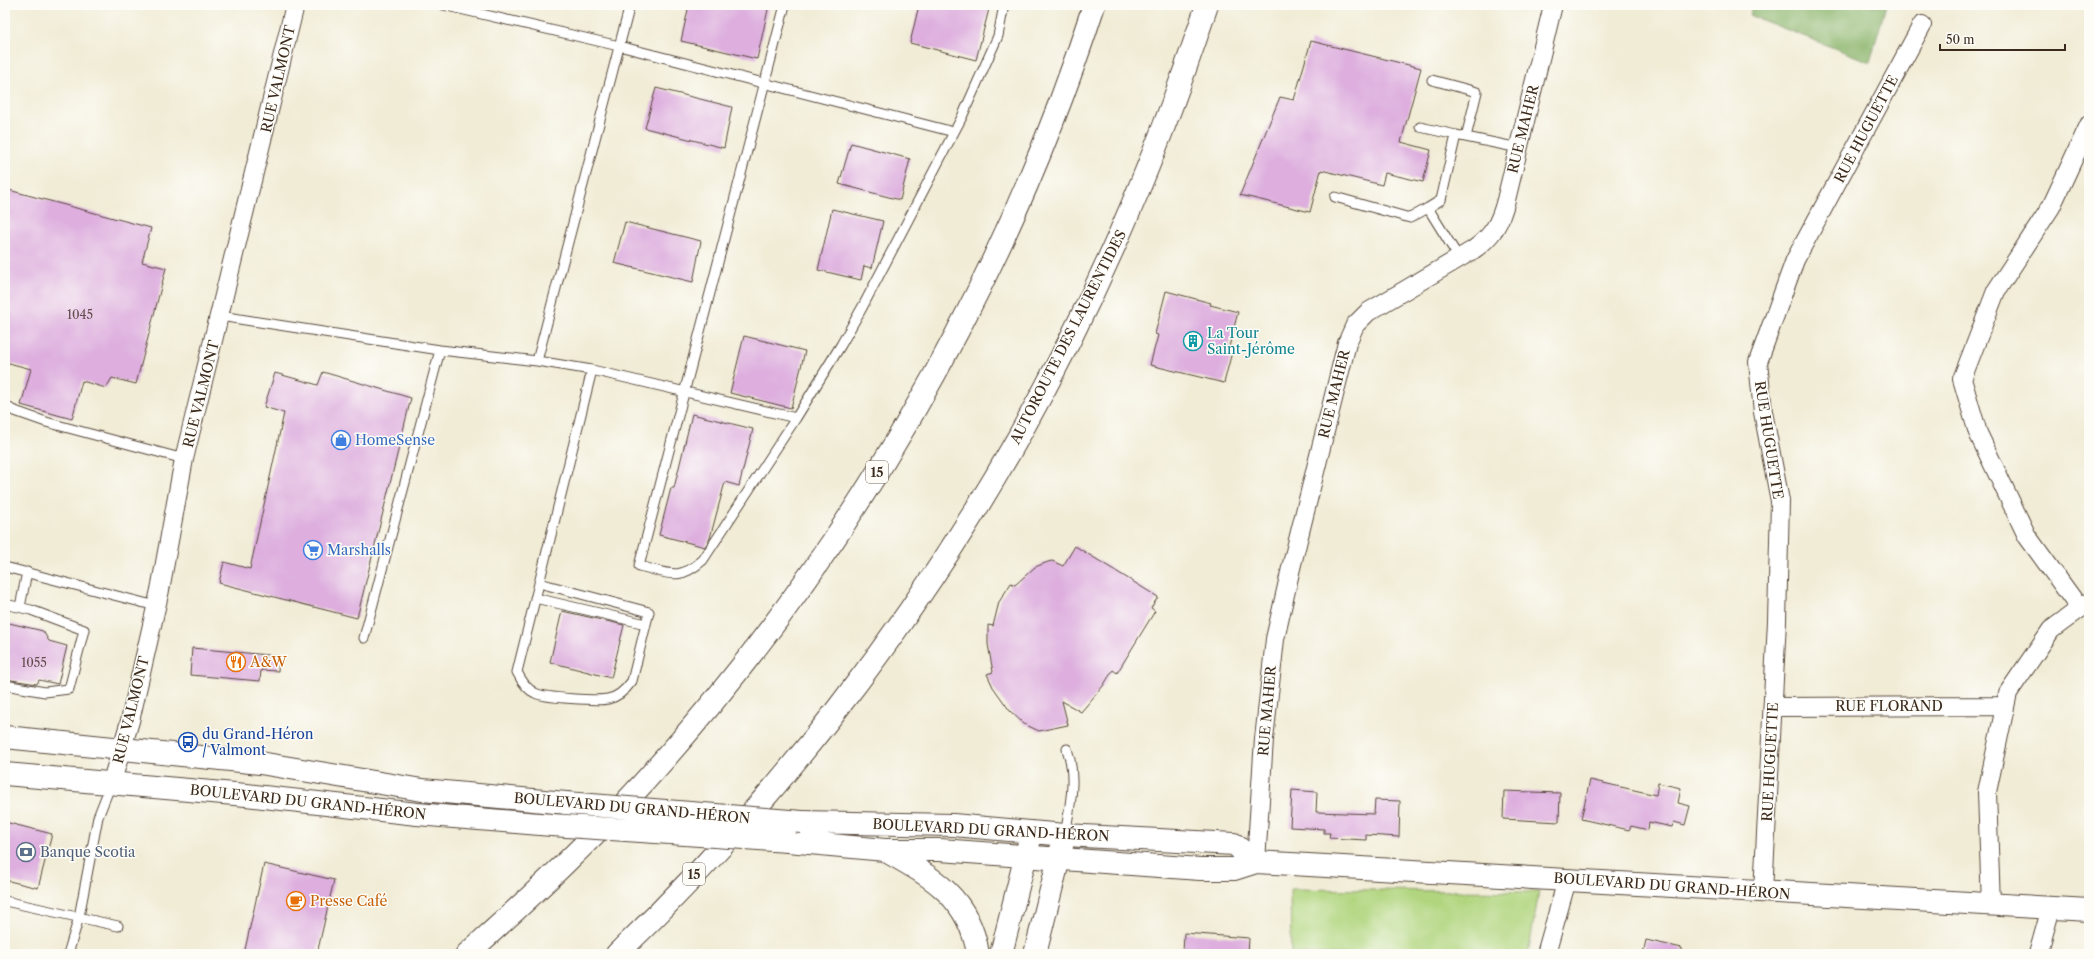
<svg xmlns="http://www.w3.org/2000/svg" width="2094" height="959" viewBox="0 0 2094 959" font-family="'Libre Caslon Text',serif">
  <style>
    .green { fill: #b0d57e; stroke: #76804e }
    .forest { fill: #8cb66d; stroke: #647046 }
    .building { fill: #ddaede }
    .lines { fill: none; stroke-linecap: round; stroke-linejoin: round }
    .lane-casing { stroke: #56473a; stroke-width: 11 }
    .street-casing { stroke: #56473a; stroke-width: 20 }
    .secondary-casing { stroke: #56473a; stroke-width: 24 }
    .highway-casing { stroke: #56473a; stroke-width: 24 }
    .lane { stroke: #fff; stroke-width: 9 }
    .street { stroke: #fff; stroke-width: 18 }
    .secondary { stroke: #fff; stroke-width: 22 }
    .highway { stroke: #fff; stroke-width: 22 }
    .secondary-bridge-casing { stroke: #56473a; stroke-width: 24; stroke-linecap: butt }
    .secondary-bridge { stroke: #fff; stroke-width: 22 }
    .labels { text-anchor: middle; stroke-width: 3; stroke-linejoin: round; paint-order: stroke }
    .number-label { font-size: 12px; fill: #644b4e }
    .shield { fill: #fdfcf7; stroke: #75695f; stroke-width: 1 }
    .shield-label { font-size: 13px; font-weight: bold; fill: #3b2a1e }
    .street-label { font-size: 14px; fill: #3b2a1e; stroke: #fdfcf7 }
    .culture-label { font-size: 14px; fill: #0d838f; stroke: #fdfcf7; text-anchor: start }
    .shop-label { font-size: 14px; fill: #366cbe; stroke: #fdfcf7; text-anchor: start }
    .food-label { font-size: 14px; fill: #c56008; stroke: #fdfcf7; text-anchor: start }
    .transit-label { font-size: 14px; fill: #164399; stroke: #fdfcf7; text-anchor: start }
    .service-label { font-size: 14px; fill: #4e5e75; stroke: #fdfcf7; text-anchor: start }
  </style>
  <rect width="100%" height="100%" fill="#fdfcf7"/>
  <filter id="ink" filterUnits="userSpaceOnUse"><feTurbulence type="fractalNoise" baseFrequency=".025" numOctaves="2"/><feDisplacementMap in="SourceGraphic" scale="8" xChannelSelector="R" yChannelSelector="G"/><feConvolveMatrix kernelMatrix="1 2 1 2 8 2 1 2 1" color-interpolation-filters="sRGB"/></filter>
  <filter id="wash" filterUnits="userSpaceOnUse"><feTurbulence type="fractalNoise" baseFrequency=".012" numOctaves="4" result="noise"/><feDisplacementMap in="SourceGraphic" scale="16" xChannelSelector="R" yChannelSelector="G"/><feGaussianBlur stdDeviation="0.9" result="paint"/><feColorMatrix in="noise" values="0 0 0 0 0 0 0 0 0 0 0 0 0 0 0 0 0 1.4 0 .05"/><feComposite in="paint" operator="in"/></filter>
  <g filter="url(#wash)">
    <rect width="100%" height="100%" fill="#f1ecd6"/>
    <path class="green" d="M 1290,889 L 1539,892 L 1528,954 L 1291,954 Z"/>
    <path class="forest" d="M 1752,5 L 1886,5 L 1870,62 L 1749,15 Z"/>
    <g id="blocks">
      <path class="building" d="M 689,5 L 769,5 L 757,59 L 681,41 Z
        M 919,5 L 990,5 L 976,60 L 910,43 Z
        M 1311,41 L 1421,68 L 1401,142 L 1431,150 L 1423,182 L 1385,173 L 1382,185 L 1321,170 L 1310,212 L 1240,195 L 1280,97 L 1294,100 Z
        M 656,88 L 732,107 L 724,148 L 645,128 Z
        M 851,143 L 910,159 L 900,200 L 839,184 Z
        M 5,189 L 151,228 L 142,262 L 166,268 L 136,384 L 112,378 L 106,388 L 82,381 L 72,419 L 21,405 L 31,369 L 5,362 Z
        M 832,209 L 883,221 L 872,268 L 864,266 L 861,280 L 818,270 Z
        M 625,222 L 701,241 L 693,282 L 614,263 Z
        M 1166,291 L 1211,303 L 1210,305 L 1238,312 L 1229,347 L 1233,348 L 1224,383 L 1150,365 L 1158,335 L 1155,334 Z
        M 744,336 L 805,351 L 791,408 L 730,393 Z
        M 323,372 L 411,398 L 357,618 L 219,583 L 224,562 L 250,569 L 284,413 L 264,407 L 275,373 L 318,385 Z
        M 692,414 L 753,429 L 739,486 L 725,482 L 710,538 L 705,547 L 659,535 L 671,488 L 674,488 Z
        M 1075,546 L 1158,597 L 1151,608 L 1155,611 L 1117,673 L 1113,670 L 1103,686 L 1081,712 L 1062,701 L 1068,725 L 1039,731 L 1024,724 L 1010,711 L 993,687 L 987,674 L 993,672 L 988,644 L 988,625 L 993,626 L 999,602 L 1011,583 L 1015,585 L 1035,567 L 1048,562 L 1052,561 L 1063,566 Z
        M 562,611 L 624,625 L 611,678 L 550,662 Z
        M 5,622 L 43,631 L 49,641 L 67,646 L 58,684 L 39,680 L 37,684 L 5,679 Z
        M 192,648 L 279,656 L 278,671 L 261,670 L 260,681 L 190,675 Z
        M 1590,780 L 1656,795 L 1658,783 L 1681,788 L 1678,803 L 1690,806 L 1685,825 L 1674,822 L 1672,827 L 1649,822 L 1648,830 L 1631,826 L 1629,830 L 1581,819 Z
        M 1292,790 L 1317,792 L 1316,812 L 1374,814 L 1375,800 L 1400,801 L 1399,837 L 1366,835 L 1366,840 L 1329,838 L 1330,833 L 1324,833 L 1324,829 L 1290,827 Z
        M 1504,791 L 1560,793 L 1559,822 L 1503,819 Z
        M 5,822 L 52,834 L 38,888 L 5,880 Z
        M 264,864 L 334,880 L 317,954 L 244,954 Z
        M 1184,933 L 1249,938 L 1248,954 L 1183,954 Z
        M 1646,940 L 1682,948 L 1682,954 L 1643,954 Z"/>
    </g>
  </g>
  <g filter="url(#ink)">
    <use href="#blocks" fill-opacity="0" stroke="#56473a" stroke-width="1"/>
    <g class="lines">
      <defs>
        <path id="lane" d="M 443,5 L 619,46 L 954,132
          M 785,5 L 639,566 C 669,573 678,582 703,560 L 796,418 L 841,345 L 863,306 L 962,117 L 998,36 L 1004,5
          M 1432,80 L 1477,92 L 1466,137
          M 1420,127 L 1456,135
          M 1335,197 L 1410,218 L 1428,208
          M 1459,258 L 1428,208 L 1441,200 L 1456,135 L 1519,148
          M 220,316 L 440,350 L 537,361 L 592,370 L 796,418
          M 537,361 L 630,5
          M 5,405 L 12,410 L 46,422 L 184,459
          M 5,567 L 156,606
          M 539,583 L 649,612 L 632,681 C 627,688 618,697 608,699 C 598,701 544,698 535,693 C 526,689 521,680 517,672 L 592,370
          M 535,598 L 646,624
          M 5,604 L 31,610 L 84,630 L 69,689 L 45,692 L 5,685
          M 20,607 L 27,572
          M 364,638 L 440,350
          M 1065,835 C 1070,806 1077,777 1067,749
          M 5,901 L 118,926
          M 68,954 L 79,917 L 98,817 L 111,784"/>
        <path id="street" d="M 2080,609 L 2027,536 L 1978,433 L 1962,379 L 1996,291 L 2051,207 L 2089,125
          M 1773,707 L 2005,706
          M 111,784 L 130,721 L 160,590 L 184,459 L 295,5
          M 1256,862 L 1264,739 L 1275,639 L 1291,568 L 1347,343 L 1355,325 L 1368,312 L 1473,250 C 1493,236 1500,223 1506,200 L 1553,5
          M 1763,892 L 1777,621 L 1780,501 L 1763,412 L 1758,362 L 1795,260 L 1922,25
          M 1991,905 L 1987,792 L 2008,693 L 2051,630 L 2089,602
          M 1546,954 L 1567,880
          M 2038,954 L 2051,908"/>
        <path id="secondary" d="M 5,737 L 260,763 L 422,790 L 566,803
          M 5,774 L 246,795 L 417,814 L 552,825
          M 802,822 L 953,825 L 1065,835 L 1234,844 L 1256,862
          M 788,841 L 885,850 L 940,850 L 1200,869 L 1234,869 L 1256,862 L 2089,910
          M 886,851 C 932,877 969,897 978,954
          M 1001,954 L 1029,843
          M 1035,954 L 1062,846"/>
        <path id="highway" d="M 467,954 C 529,899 590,842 645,781 C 847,558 1002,291 1094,5
          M 617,954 C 771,807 915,622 1019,436 C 1096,299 1158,154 1207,5"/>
      </defs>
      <use href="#lane" class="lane-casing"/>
      <use href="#street" class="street-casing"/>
      <use href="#secondary" class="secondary-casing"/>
      <use href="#highway" class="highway-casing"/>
      <use href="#lane" class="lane"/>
      <use href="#street" class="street"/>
      <use href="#secondary" class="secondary"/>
      <use href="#highway" class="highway"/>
      <defs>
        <path id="secondary-bridge" d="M 566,803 L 802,822
          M 552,825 L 788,841"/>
      </defs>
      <use href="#secondary-bridge" class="secondary-bridge-casing"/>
      <use href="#secondary-bridge" class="secondary-bridge"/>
    </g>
  </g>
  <defs>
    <symbol id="building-ring" viewBox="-11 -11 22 22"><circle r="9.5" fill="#fdfcf7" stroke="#0f9aa8" stroke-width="1.5"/><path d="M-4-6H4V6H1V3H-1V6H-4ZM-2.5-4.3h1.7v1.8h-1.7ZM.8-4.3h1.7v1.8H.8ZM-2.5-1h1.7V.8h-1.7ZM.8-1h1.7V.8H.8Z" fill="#0f9aa8"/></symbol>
    <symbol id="shop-ring" viewBox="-11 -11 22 22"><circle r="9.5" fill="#fdfcf7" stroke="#3f7fe0" stroke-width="1.5"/><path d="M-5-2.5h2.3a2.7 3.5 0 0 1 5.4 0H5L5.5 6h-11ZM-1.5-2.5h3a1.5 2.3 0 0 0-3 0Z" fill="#3f7fe0"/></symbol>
    <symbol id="supermarket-ring" viewBox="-11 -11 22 22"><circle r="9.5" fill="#fdfcf7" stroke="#3f7fe0" stroke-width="1.5"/><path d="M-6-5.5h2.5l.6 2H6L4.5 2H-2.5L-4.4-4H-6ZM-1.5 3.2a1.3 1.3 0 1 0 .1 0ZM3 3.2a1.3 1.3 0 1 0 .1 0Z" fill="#3f7fe0"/></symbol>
    <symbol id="restaurant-ring" viewBox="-11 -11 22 22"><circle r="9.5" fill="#fdfcf7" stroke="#e8710a" stroke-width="1.5"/><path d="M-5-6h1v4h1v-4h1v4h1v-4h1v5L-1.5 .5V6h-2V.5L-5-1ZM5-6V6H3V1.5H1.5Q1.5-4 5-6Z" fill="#e8710a"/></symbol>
    <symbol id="bus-ring" viewBox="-11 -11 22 22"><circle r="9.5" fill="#fdfcf7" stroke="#1a4fb4" stroke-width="1.5"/><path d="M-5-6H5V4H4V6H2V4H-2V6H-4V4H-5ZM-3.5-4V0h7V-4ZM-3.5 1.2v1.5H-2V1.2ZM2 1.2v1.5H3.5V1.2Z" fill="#1a4fb4"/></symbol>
    <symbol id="bank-ring" viewBox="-11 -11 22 22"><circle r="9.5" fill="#fdfcf7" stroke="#5c6f8a" stroke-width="1.5"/><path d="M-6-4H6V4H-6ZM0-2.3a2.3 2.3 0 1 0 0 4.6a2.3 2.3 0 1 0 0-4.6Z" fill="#5c6f8a"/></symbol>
    <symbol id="cafe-ring" viewBox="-11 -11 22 22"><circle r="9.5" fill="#fdfcf7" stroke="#e8710a" stroke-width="1.5"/><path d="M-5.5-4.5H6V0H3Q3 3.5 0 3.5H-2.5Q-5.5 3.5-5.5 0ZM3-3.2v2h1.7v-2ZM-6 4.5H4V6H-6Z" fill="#e8710a"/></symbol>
  </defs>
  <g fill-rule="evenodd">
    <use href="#building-ring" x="1182" y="330" width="22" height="22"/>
    <use href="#shop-ring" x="330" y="429" width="22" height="22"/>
    <use href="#supermarket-ring" x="302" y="539" width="22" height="22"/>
    <use href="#restaurant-ring" x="225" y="651" width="22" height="22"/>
    <use href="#bus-ring" x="177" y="731" width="22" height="22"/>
    <use href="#bank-ring" x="15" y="841" width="22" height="22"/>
    <use href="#cafe-ring" x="285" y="890" width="22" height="22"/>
  </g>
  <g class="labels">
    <g class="number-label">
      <text x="80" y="319">1045</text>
      <text x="34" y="667">1055</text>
    </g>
    <g class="shield">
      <rect x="866" y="461" width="22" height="22" rx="3"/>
      <rect x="683" y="863" width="22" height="22" rx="3"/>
    </g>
    <g class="shield-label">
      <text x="877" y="477">15</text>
      <text x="694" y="879">15</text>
    </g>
    <g class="street-label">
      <text transform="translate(278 79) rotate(-77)" y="5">RUE VALMONT</text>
      <text transform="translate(1523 129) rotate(-76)" y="5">RUE MAHER</text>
      <text transform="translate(1866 129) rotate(-62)" y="5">RUE HUGUETTE</text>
      <text transform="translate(1068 337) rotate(-63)" y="5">AUTOROUTE DES LAURENTIDES</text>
      <text transform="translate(201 394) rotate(-76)" y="5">RUE VALMONT</text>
      <text transform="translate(1334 394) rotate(-76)" y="5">RUE MAHER</text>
      <text transform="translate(1769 440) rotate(81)" y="5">RUE HUGUETTE</text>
      <text x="1889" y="711">RUE FLORAND</text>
      <text transform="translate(131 710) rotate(-76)" y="5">RUE VALMONT</text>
      <text transform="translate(1267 711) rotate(-85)" y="5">RUE MAHER</text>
      <text transform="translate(1770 762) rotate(-87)" y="5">RUE HUGUETTE</text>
      <text transform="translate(308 802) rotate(6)" y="5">BOULEVARD DU GRAND-HÉRON</text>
      <text transform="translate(632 808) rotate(5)" y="5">BOULEVARD DU GRAND-HÉRON</text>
      <text transform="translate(991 830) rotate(3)" y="5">BOULEVARD DU GRAND-HÉRON</text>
      <text transform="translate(1672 886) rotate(4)" y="5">BOULEVARD DU GRAND-HÉRON</text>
    </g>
    <g class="culture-label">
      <text x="1207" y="338">La Tour<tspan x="1207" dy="16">Saint-Jérôme</tspan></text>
    </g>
    <g class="shop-label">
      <text x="355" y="445">HomeSense</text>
      <text x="327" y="555">Marshalls</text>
    </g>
    <g class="food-label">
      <text x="250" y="667">A&amp;W</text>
      <text x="310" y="906">Presse Café</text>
    </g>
    <g class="transit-label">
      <text x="202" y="739">du Grand-Héron<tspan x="202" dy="16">/ Valmont</tspan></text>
    </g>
    <g class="service-label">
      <text x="40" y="857">Banque Scotia</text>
    </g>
  </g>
  <rect width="2094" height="959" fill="none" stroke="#fdfcf7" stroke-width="20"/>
  <path d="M1940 44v6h125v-6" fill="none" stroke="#3b2a1e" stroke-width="2"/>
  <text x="1946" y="44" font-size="12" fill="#3b2a1e" stroke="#fdfcf7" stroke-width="3" paint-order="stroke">50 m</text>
</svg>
